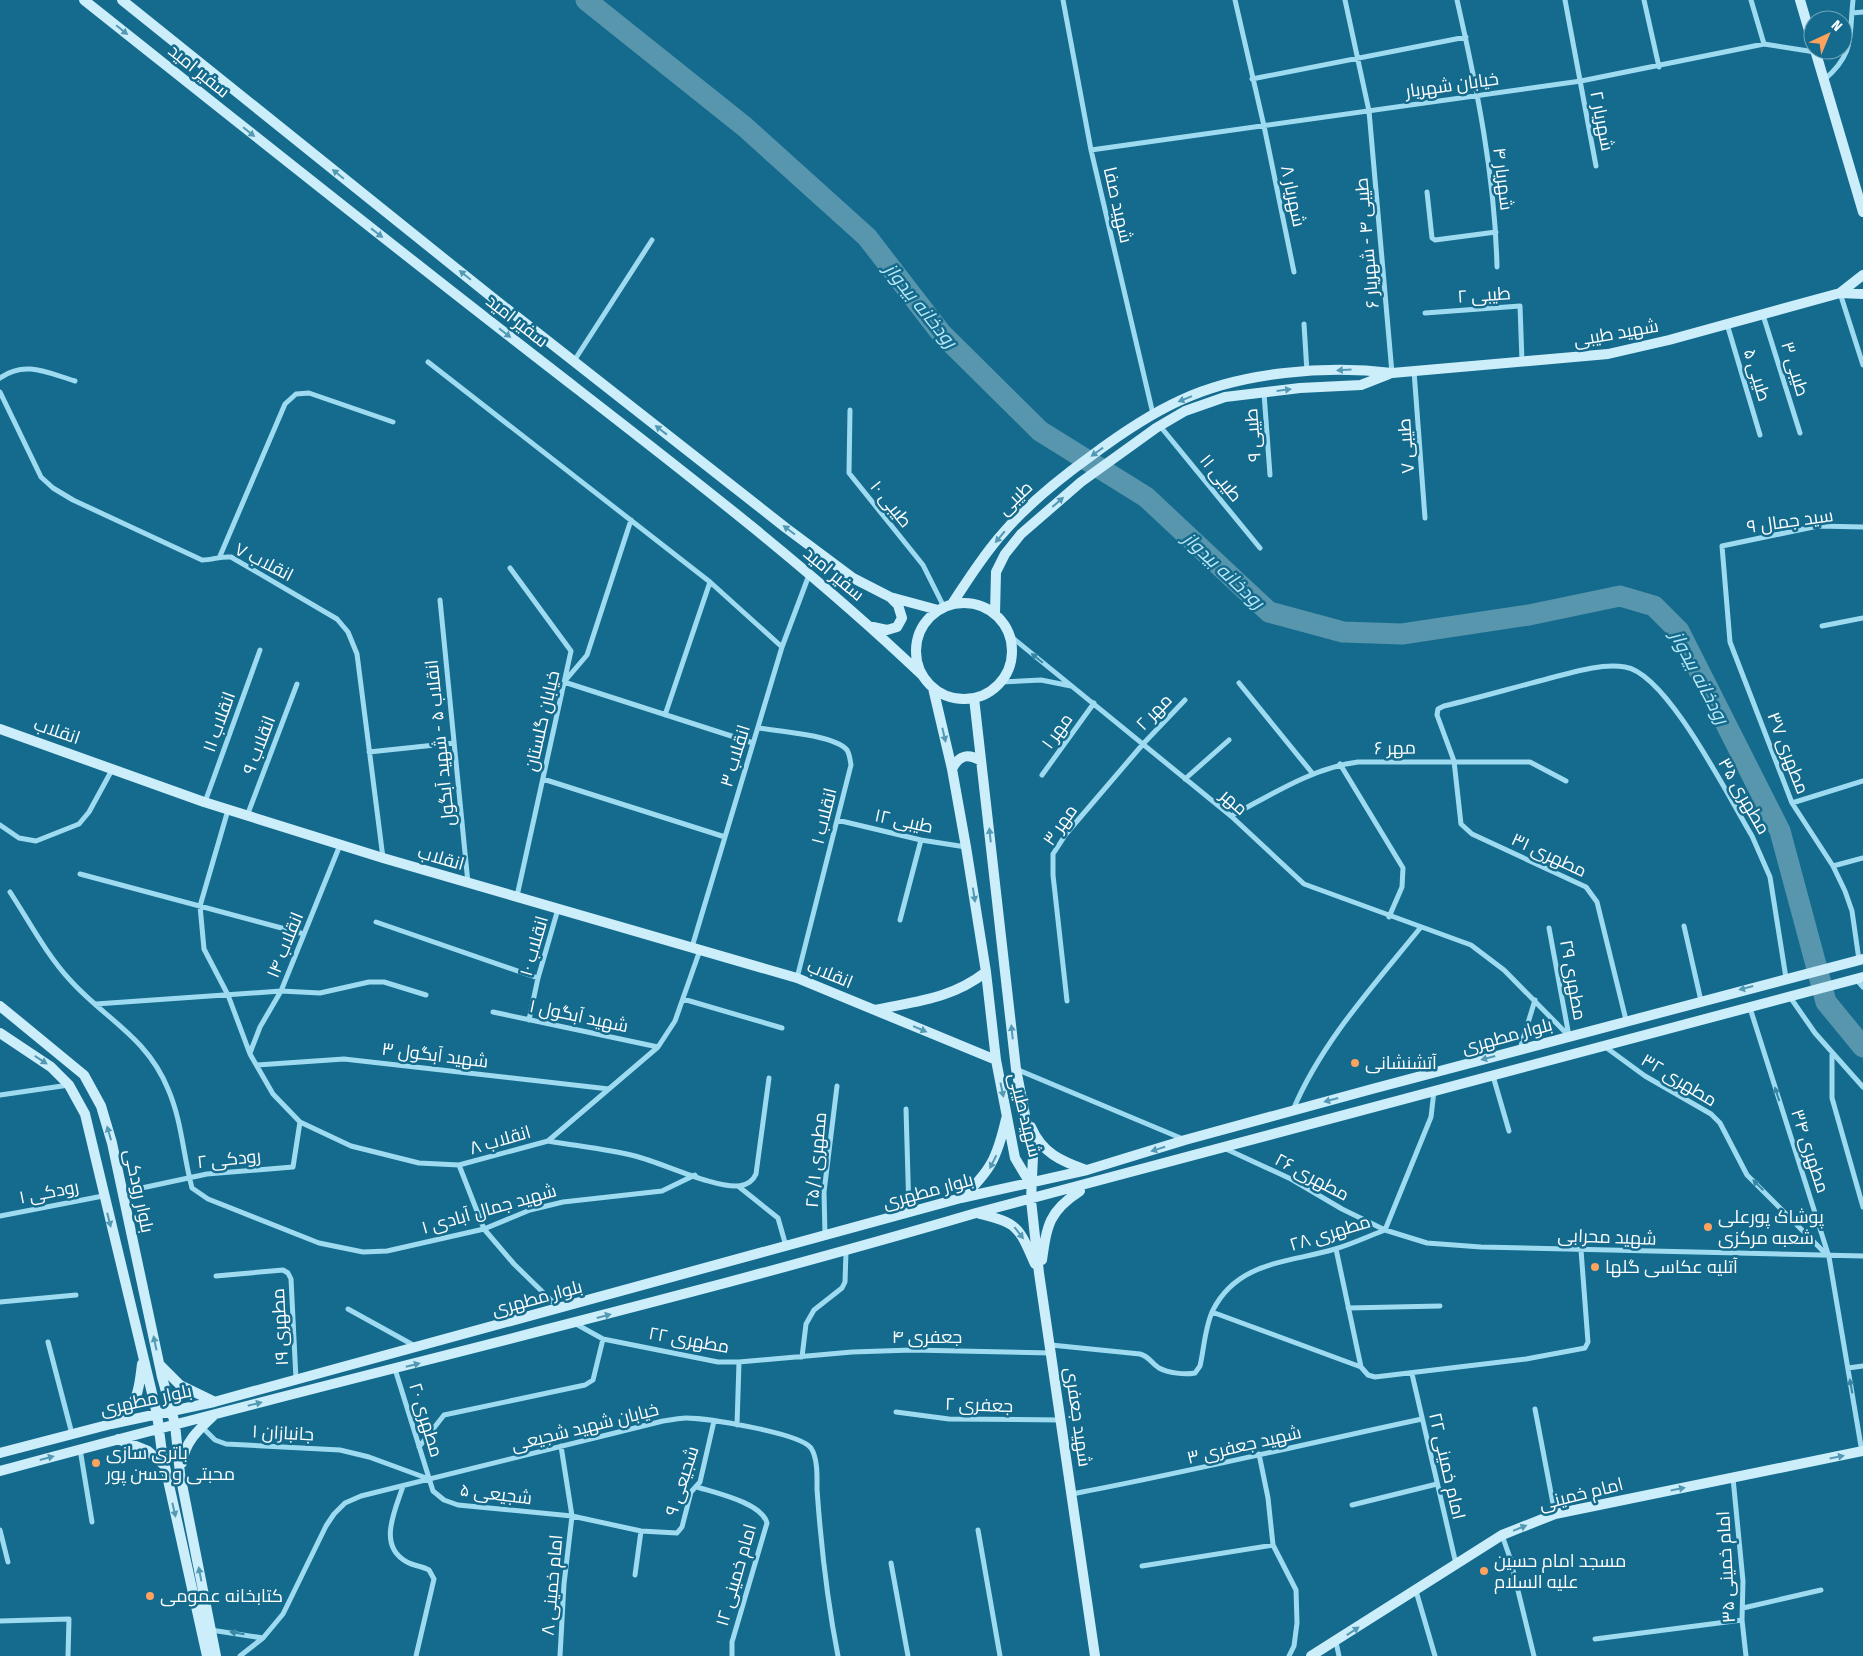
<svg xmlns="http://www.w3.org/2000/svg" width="1863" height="1656" viewBox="0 0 1863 1656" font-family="'Fira Sans Condensed',Cairo,sans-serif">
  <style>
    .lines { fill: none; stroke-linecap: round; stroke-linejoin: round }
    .river { stroke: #5896ad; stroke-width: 21 }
    .street { stroke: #9edbf0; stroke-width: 5 }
    .secondary { stroke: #cceefb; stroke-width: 10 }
    .oneway { fill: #5499b4 }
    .oneway2 { fill: #3687a6 }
    .poi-dot { fill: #ffa25d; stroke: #146b8d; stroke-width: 2 }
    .labels { text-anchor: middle; stroke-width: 5; stroke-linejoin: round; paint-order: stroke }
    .street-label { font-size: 18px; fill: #fff; stroke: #146b8d }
    .poi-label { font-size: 18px; fill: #fff; stroke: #146b8d; text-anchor: start }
    .water-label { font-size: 19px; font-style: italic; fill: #bae9f9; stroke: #146b8d }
  </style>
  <rect width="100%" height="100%" fill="#146b8d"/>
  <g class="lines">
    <path class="river" d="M 586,0 L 745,127 L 867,237 L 941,333 L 1040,431 L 1146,497 L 1269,612 L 1343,632 L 1402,634 L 1529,615 L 1620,596 L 1654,606 L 1679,631 L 1780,831 L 1826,1002 L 1863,1047"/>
    <path class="street" d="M 1063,0 L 1091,150 L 1153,414
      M 1235,0 L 1264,126 L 1294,272
      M 1345,0 L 1369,111 L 1392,373
      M 1457,0 C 1477,88 1495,177 1497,267
      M 1565,0 L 1596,166
      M 1644,0 L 1659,67
      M 1751,0 L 1764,44
      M 1852,13 L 1863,12
      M 1252,79 L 1466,37
      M 1824,80 C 1855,53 1849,38 1853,0
      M 1091,150 L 1581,81 L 1764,44 L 1815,52
      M 1427,192 L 1432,238 L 1435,240 L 1496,232
      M 1840,293 L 1863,365
      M 1425,313 L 1520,306 L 1522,361
      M 1763,315 L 1800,433
      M 1304,324 L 1307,372
      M 1727,324 L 1760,435
      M 574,361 L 652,240
      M 428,362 L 710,582 L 782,647
      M 1414,371 L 1425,518
      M 0,378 C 25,360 48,373 75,381
      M 0,392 L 41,477 L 53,488 L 73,500 L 202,560 C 213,560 220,556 231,557 L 337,619 L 348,632 L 357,654 L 383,858
      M 1264,393 L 1270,475
      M 850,410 L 849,473 L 923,565 L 944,607
      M 1160,426 L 1260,548
      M 631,520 L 587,655 L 564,682 L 753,743
      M 220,556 L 285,404 L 296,394 L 309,393 L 393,422
      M 510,568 L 571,651 L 517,896
      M 440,600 L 468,883
      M 1005,625 L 1014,639 L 1231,816 L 1304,884 L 1471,945 L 1504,970 L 1569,1036
      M 1822,626 L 1863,618
      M 1001,682 L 1041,680 L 1071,686
      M 1239,683 L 1313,774
      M 665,715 L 710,582
      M 758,728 C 778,731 834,735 847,750 C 850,755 850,760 851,765 L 797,978
      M 369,752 L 454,743
      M 1340,764 L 1403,868 L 1402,887 L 1389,917
      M 1042,775 L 1094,703
      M 543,779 L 725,837
      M 1185,779 L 1229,740
      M 205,802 L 260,650
      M 1792,803 L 1863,781
      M 228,810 L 200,906 L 204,949 L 228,995 L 250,1054 L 273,1094 L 300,1122 L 351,1146 L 419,1163 L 459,1165 L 548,1141 L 658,1047 L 675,1021 L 700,950
      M 247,816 L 297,684
      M 1231,816 C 1271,795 1312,768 1358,762 L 1530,762 L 1566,781
      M 837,820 L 921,840 L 966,847
      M 0,825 L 19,838 L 36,841 L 79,824 L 89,812 L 113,768
      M 1833,866 L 1863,858
      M 80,874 L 304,934
      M 10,892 C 29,921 46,954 70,980 C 105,1019 147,1037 168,1089 C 182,1121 183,1155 192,1188 L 208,1199 L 319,1243 L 363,1252 L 387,1251 L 484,1229 L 530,1210 L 563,1202 L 662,1191 L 695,1175
      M 900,920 L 921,840
      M 376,922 L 538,978
      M 1684,926 L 1701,1001
      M 1549,928 L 1569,1036
      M 692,947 L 782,647 L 809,575
      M 1859,960 L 1852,911 L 1845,891 L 1833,866 L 1792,803 L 1730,642 L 1722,546 L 1818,526 L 1863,527
      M 1856,979 L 1863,987
      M 1790,997 L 1815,1033 L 1863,1087
      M 683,999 L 782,1028
      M 1067,1001 L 1053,875 L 1053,854 L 1066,834 L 1143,744 L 1185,700
      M 96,1004 L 281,991 L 320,993 L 369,982 L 384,982 L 426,995
      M 1750,1008 L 1829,1257 L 1862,1452
      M 493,1012 L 658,1047
      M 529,1020 L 538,978 L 558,909
      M 1626,1020 L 1597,902 L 1586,887 L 1472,834 L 1461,824 L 1454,761 L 1437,715 L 1438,709 L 1444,706 C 1478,698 1512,688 1547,679 C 1571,673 1599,663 1625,667 C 1667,673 1729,798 1752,836 L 1770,877 L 1786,978
      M 1604,1046 L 1645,1076 L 1711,1114 L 1720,1123 L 1747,1175 L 1827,1255
      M 1520,1049 L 1535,1000
      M 250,1053 L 260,1027 L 281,991 L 340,845
      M 1832,1054 L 1832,1098 L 1863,1207
      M 257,1065 L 344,1059 L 609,1089
      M 1016,1069 L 1183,1139
      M 1493,1076 L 1509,1131
      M 0,1095 L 69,1085
      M 906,1109 L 909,1212
      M 1293,1110 C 1322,1041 1375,984 1421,927
      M 548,1141 C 577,1146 607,1149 635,1156 C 663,1163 713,1188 739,1186 C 747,1185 753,1181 756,1174 L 769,1078
      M 1226,1149 L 1291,1179 L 1342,1209 L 1385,1230 L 1427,1243 L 1481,1247 L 1863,1256
      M 459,1165 L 484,1229 L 514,1264 L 559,1308
      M 738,1186 L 778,1218 L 786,1246
      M 123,1192 L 207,1174 L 293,1167 L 300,1122
      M 0,1216 L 103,1196
      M 825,1235 L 824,1192 L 837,1086
      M 1336,1249 L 1361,1367 L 1368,1375 L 1375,1377 L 1526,1359 L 1585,1348 L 1588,1342 L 1581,1250
      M 216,1276 L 283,1270 L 288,1273 L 291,1279 L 296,1379
      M 0,1302 L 76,1295
      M 1348,1308 L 1440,1306
      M 348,1309 L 415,1346
      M 1212,1312 L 1361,1367
      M 576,1324 L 603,1339 L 718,1362 L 739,1362 L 852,1352 L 912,1350 L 1051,1353
      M 48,1342 L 72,1434
      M 1051,1345 L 1140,1354 C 1150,1357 1151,1363 1159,1368 C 1168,1373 1185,1375 1195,1373 L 1200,1366 C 1204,1349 1205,1326 1213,1310 C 1238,1261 1288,1263 1335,1249 C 1352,1244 1369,1236 1385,1230 L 1431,1117 L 1434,1091
      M 802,1357 L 806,1324 L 814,1310 L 842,1288 L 845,1282 L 846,1252
      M 1848,1368 L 1863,1366
      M 395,1369 L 433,1491 L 444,1500 L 458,1505 L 572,1516 L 641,1531 L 677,1533 L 682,1527 L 691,1492 L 700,1482 L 714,1421
      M 1412,1374 L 1456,1564
      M 1535,1409 L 1555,1514
      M 896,1412 L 949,1419 L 1061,1420
      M 737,1425 L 739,1362
      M 202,1427 L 215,1440 L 226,1444 L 340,1450 L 369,1457 L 429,1479
      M 419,1447 L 444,1415 L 585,1385 L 593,1380 L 603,1339
      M 80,1449 L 92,1522
      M 1259,1454 L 1268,1498 L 1273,1545 L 1296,1590 L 1297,1623 L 1294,1646 L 1289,1656
      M 1733,1478 L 1743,1581 L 1742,1620 L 1746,1656
      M 403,1486 C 395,1511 377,1546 407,1562 C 414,1566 422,1566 429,1570 L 434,1579 L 416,1656
      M 697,1487 C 716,1493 762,1503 767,1523 L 732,1642 L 732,1656
      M 1072,1494 C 1189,1472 1305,1444 1422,1419
      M 1352,1505 L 1437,1484
      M 0,1530 L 8,1562
      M 978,1530 L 1000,1656
      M 1502,1535 L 1510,1558 L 1534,1656
      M 891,1563 L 908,1656
      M 1142,1566 L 1273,1545
      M 635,1575 L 641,1531
      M 1416,1591 L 1435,1656
      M 1743,1608 L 1821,1590
      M 0,1621 L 69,1619 L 68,1656
      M 211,1630 L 263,1638
      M 1595,1639 L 1742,1620
      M 1336,1642 L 1339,1656
      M 240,1656 L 263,1638 L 283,1614 L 326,1526 L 334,1514 L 345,1503 L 361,1496 L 663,1421 C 671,1420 679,1418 686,1418 C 707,1418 800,1433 811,1448 C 818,1459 817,1477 817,1489 C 821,1546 827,1600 838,1656
      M 560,1656 L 564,1584 L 572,1516 L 561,1446"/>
    <path class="secondary" d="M 84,0 C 230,116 375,232 522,346 C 658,452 798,557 923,676
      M 122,0 L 488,294 L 786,528 L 853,578 L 890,597 L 938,610
      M 1800,0 L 1813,44
      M 1815,50 L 1863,212
      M 1840,293 L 1863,275
      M916 651a48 48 0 1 1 96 0a48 48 0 1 1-96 0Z
      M 952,604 C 968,580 983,555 1003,533 C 1029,503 1059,479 1091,456 C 1119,435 1148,415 1181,400 C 1242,372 1326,365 1392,373 L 1608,354 L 1669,340 L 1840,293 L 1863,294
      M 995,614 L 996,572 L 1005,554 L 1021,534 L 1081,482 L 1156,428 L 1185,411 L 1225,397 L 1300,388 L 1361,385 L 1389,374
      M 873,627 L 887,630 L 897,627 L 902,618 L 898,605 L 890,597
      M 933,688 L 952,769 L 966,847 L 986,972 L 996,1060 L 1015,1158 L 1030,1183
      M 974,698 L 1016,1069 L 1033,1156 L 1031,1200 L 1039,1273 L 1095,1656
      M 0,729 L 204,802 L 383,858 L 797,978 L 996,1060
      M 952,769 C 959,755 968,753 981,761
      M 0,1006 L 84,1075 L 101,1106 L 112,1143 L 162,1377 L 175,1424 L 180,1474 L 216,1656
      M 875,1010 C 917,1001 951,999 986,972
      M 0,1033 L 51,1067 L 69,1085 L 85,1114 L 157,1414 L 162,1453 L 207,1656
      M 1031,1127 C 1042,1153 1061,1161 1086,1170
      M 962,1198 C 991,1170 997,1158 1006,1119
      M 980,1214 C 1019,1223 1019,1228 1035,1264
      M 1042,1260 C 1047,1225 1049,1211 1080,1191
      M 160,1365 L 180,1385 L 213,1401
      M 116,1421 C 138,1405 139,1390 142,1364
      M 118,1439 L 148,1451 L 164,1465
      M 0,1453 L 111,1424 L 214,1402 L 961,1198 L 1087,1170 L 1185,1140 L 1372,1089 L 1863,959
      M 182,1463 C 185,1442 198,1430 213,1416
      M 0,1471 C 325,1382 653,1308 976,1213 L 1863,977
      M 1311,1656 L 1502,1535 L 1555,1514 L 1863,1451"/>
  </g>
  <defs><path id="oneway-solid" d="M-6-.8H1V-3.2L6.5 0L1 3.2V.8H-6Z" transform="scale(1.25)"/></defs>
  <g class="oneway">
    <use href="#oneway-solid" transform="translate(122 30) rotate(39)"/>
    <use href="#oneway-solid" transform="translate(249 132) rotate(39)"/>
    <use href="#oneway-solid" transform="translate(338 174) rotate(-141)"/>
    <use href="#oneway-solid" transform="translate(377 233) rotate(38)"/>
    <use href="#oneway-solid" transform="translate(465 275) rotate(-141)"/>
    <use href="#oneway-solid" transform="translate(505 333) rotate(38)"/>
    <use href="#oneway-solid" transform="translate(1344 370) rotate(176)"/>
    <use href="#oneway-solid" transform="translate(1284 390) rotate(-7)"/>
    <use href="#oneway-solid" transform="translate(1185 399) rotate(158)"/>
    <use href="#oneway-solid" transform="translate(661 430) rotate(-142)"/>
    <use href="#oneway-solid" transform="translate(1097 452) rotate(144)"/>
    <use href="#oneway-solid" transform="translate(1058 502) rotate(-41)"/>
    <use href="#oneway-solid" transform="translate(789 530) rotate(-143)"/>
    <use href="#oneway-solid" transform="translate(1000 537) rotate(130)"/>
    <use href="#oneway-solid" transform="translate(944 735) rotate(77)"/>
    <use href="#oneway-solid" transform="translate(990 835) rotate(-96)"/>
    <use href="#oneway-solid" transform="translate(974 895) rotate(81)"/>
    <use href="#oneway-solid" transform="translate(1746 988) rotate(165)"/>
    <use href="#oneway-solid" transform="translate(920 1029) rotate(23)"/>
    <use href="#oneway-solid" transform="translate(1012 1032) rotate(-96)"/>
    <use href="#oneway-solid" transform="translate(1488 1058) rotate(165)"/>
    <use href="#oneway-solid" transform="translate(41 1060) rotate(33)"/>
    <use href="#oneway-solid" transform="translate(1002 1090) rotate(78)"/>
    <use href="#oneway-solid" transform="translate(1331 1100) rotate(165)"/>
    <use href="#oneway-solid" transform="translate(109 1133) rotate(-106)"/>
    <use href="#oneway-solid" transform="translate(1158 1149) rotate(163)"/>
    <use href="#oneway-solid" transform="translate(993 1162) rotate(117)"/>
    <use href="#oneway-solid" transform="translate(109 1220) rotate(76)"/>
    <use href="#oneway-solid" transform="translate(1019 1233) rotate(52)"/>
    <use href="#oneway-solid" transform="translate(604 1316) rotate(-15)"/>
    <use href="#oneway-solid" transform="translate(155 1343) rotate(-102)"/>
    <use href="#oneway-solid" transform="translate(413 1365) rotate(-14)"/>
    <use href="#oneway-solid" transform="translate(255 1404) rotate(-14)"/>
    <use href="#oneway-solid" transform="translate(1837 1457) rotate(-11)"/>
    <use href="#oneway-solid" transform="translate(47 1458) rotate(-15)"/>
    <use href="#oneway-solid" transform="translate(1678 1489) rotate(-11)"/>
    <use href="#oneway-solid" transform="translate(174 1510) rotate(77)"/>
    <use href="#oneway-solid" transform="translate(1520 1528) rotate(-22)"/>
    <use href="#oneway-solid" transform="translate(200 1574) rotate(-101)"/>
    <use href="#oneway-solid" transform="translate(1353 1631) rotate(-33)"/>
  </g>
  <g class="oneway2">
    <use href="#oneway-solid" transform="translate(1037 658) rotate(-141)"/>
    <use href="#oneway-solid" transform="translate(1777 1094) rotate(-108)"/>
    <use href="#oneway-solid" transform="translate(1758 1185) rotate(-135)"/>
    <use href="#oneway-solid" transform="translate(1851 1386) rotate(-100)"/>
    <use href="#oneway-solid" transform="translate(237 1633) rotate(-171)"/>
  </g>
  <g class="poi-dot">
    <circle cx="1355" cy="1063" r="5"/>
    <circle cx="1708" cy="1227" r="5"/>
    <circle cx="1595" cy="1267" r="5"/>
    <circle cx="96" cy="1463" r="5"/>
    <circle cx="1484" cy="1571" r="5"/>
    <circle cx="150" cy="1596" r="5"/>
  </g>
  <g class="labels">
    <g class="street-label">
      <text transform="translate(199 71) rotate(39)" y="6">سفیر امید</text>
      <text transform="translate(1452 85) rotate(-8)" y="6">خیابان شهریار</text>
      <text transform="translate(1602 121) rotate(79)" y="6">شهریار ۲</text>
      <text transform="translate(1503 179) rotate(83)" y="6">شهریار ۴</text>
      <text transform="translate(1293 196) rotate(78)" y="6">شهریار ۸</text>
      <text transform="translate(1118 205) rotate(77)" y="6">شهید صفا</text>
      <text transform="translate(1367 243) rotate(-95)" y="6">طیبی ۴ - شهریار ۶</text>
      <text transform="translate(1484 295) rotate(-4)" y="6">طیبی ۲</text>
      <text transform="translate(517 321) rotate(38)" y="6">سفیر امید</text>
      <text transform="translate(1616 333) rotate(-10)" y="6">شهید طیبی</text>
      <text transform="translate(1795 369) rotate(73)" y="6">طیبی ۳</text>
      <text transform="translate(1757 375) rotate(73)" y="6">طیبی ۵</text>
      <text transform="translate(1253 435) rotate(-94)" y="6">طیبی ۹</text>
      <text transform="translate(1406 446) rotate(-94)" y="6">طیبی ۷</text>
      <text transform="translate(1221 478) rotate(51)" y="6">طیبی ۱۱</text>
      <text transform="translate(1015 498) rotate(-44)" y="6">طیبی</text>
      <text transform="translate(891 504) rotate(51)" y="6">طیبی ۱۰</text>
      <text transform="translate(1790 521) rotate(-8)" y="6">سید جمال ۹</text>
      <text transform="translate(264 562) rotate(27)" y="6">انقلاب ۷</text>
      <text transform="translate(834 574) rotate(40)" y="6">سفیر امید</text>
      <text transform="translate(1154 712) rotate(-46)" y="6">مهر ۲</text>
      <text transform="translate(542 721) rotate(-77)" y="6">خیابان گلستان</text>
      <text transform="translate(219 722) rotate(-70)" y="6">انقلاب ۱۱</text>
      <text transform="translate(57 731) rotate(19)" y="6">انقلاب</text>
      <text transform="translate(1057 731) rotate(-54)" y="6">مهر ۱</text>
      <text transform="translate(440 743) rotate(-96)" y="6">انقلاب ۵ - شهید آبگول</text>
      <text transform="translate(259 745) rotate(-69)" y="6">انقلاب ۹</text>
      <text transform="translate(1395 748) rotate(-1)" y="6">مهر ۶</text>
      <text transform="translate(1788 753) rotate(69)" y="6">مطهری ۳۷</text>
      <text transform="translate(735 756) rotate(-73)" y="6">انقلاب ۳</text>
      <text transform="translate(1744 796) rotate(60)" y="6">مطهری ۳۵</text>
      <text transform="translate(1234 802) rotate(41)" y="6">مهر</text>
      <text transform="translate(824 816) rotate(-76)" y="6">انقلاب ۱</text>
      <text transform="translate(904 821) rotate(12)" y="6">طیبی ۱۲</text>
      <text transform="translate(1060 825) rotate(-55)" y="6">مهر ۳</text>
      <text transform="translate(1549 855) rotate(25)" y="6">مطهری ۳۱</text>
      <text transform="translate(441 858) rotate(16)" y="6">انقلاب</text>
      <text transform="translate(285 945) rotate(-68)" y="6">انقلاب ۱۴</text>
      <text transform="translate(534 946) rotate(-74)" y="6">انقلاب ۱۰</text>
      <text transform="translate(830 974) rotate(22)" y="6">انقلاب</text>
      <text transform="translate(1573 980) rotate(80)" y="6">مطهری ۲۹</text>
      <text transform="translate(579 1016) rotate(12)" y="6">شهید آبگول ۱</text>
      <text transform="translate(1507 1036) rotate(-15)" y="6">بلوار مطهری</text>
      <text transform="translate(435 1055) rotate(7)" y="6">شهید آبگول ۳</text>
      <text transform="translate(1679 1080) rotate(31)" y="6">مطهری ۳۲</text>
      <text transform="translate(1025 1115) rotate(76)" y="6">شهید طیبی</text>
      <text transform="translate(500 1140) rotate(-16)" y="6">انقلاب ۸</text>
      <text transform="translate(1810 1151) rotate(72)" y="6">مطهری ۳۴</text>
      <text transform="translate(229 1159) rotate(-6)" y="6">رودکی ۲</text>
      <text transform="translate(816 1160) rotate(-85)" y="6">مطهری ۲۵/۱</text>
      <text transform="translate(1312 1177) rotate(28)" y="6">مطهری ۲۶</text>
      <text transform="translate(139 1191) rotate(78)" y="6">بلوار رودکی</text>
      <text transform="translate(928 1191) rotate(-15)" y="6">بلوار مطهری</text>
      <text transform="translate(49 1192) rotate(-11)" y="6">رودکی ۱</text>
      <text transform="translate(489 1209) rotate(-16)" y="6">شهید جمال آبادی ۱</text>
      <text transform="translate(1330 1233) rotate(-17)" y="6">مطهری ۲۸</text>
      <text transform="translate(1607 1237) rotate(2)" y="6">شهید محرابی</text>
      <text transform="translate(537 1298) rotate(-15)" y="6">بلوار مطهری</text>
      <text transform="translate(280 1327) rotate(-93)" y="6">مطهری ۱۹</text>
      <text x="927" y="1343">جعفری ۴</text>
      <text transform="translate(689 1340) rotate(10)" y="6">مطهری ۲۲</text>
      <text transform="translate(146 1400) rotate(-12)" y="6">بلوار مطهری</text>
      <text transform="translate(979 1405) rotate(2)" y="6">جعفری ۲</text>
      <text transform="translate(1078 1417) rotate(82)" y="6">شهید جعفری</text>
      <text transform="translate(426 1420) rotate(73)" y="6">مطهری ۲۰</text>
      <text transform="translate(585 1427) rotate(-14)" y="6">خیابان شهید شجیعی</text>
      <text transform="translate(283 1433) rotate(3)" y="6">جانبازان ۱</text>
      <text transform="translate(1244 1445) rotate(-13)" y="6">شهید جعفری ۳</text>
      <text transform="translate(1447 1466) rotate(77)" y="6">امام خمینی ۲۲</text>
      <text transform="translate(682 1481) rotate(-72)" y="6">شجیعی ۹</text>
      <text transform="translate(496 1494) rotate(7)" y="6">شجیعی ۵</text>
      <text transform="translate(1581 1494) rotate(-14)" y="6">امام خمینی</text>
      <text transform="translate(1726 1567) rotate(-93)" y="6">امام خمینی ۳۵</text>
      <text transform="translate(736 1575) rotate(-74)" y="6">امام خمینی ۱۲</text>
      <text transform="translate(552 1585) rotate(-85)" y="6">امام خمینی ۸</text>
    </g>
    <g class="poi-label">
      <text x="1365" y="1069">آتشنشانی</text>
      <text x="1718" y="1223">پوشاک پورعلی<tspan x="1718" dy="21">شعبه مرکزی</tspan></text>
      <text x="1605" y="1273">آتلیه عکاسی گلها</text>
      <text x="106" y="1459">باتری سازی<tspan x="106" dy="21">محبتی و حسن پور</tspan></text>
      <text x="1494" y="1567">مسجد امام حسین<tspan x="1494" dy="21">علیه السلام</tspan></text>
      <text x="160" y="1602">کتابخانه عمومی</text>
    </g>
    <g class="water-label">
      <text transform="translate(921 305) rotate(51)" y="7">رودخانه بیدواز</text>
      <text transform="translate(1224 570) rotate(43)" y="7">رودخانه بیدواز</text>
      <text transform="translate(1700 677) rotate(62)" y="7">رودخانه بیدواز</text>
    </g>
  </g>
  <g transform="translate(1828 35) rotate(44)"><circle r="24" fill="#146b8d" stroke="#72a6bb"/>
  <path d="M0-4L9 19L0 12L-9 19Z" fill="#ffa25d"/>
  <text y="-8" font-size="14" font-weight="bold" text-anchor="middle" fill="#ffffff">N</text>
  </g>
</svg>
